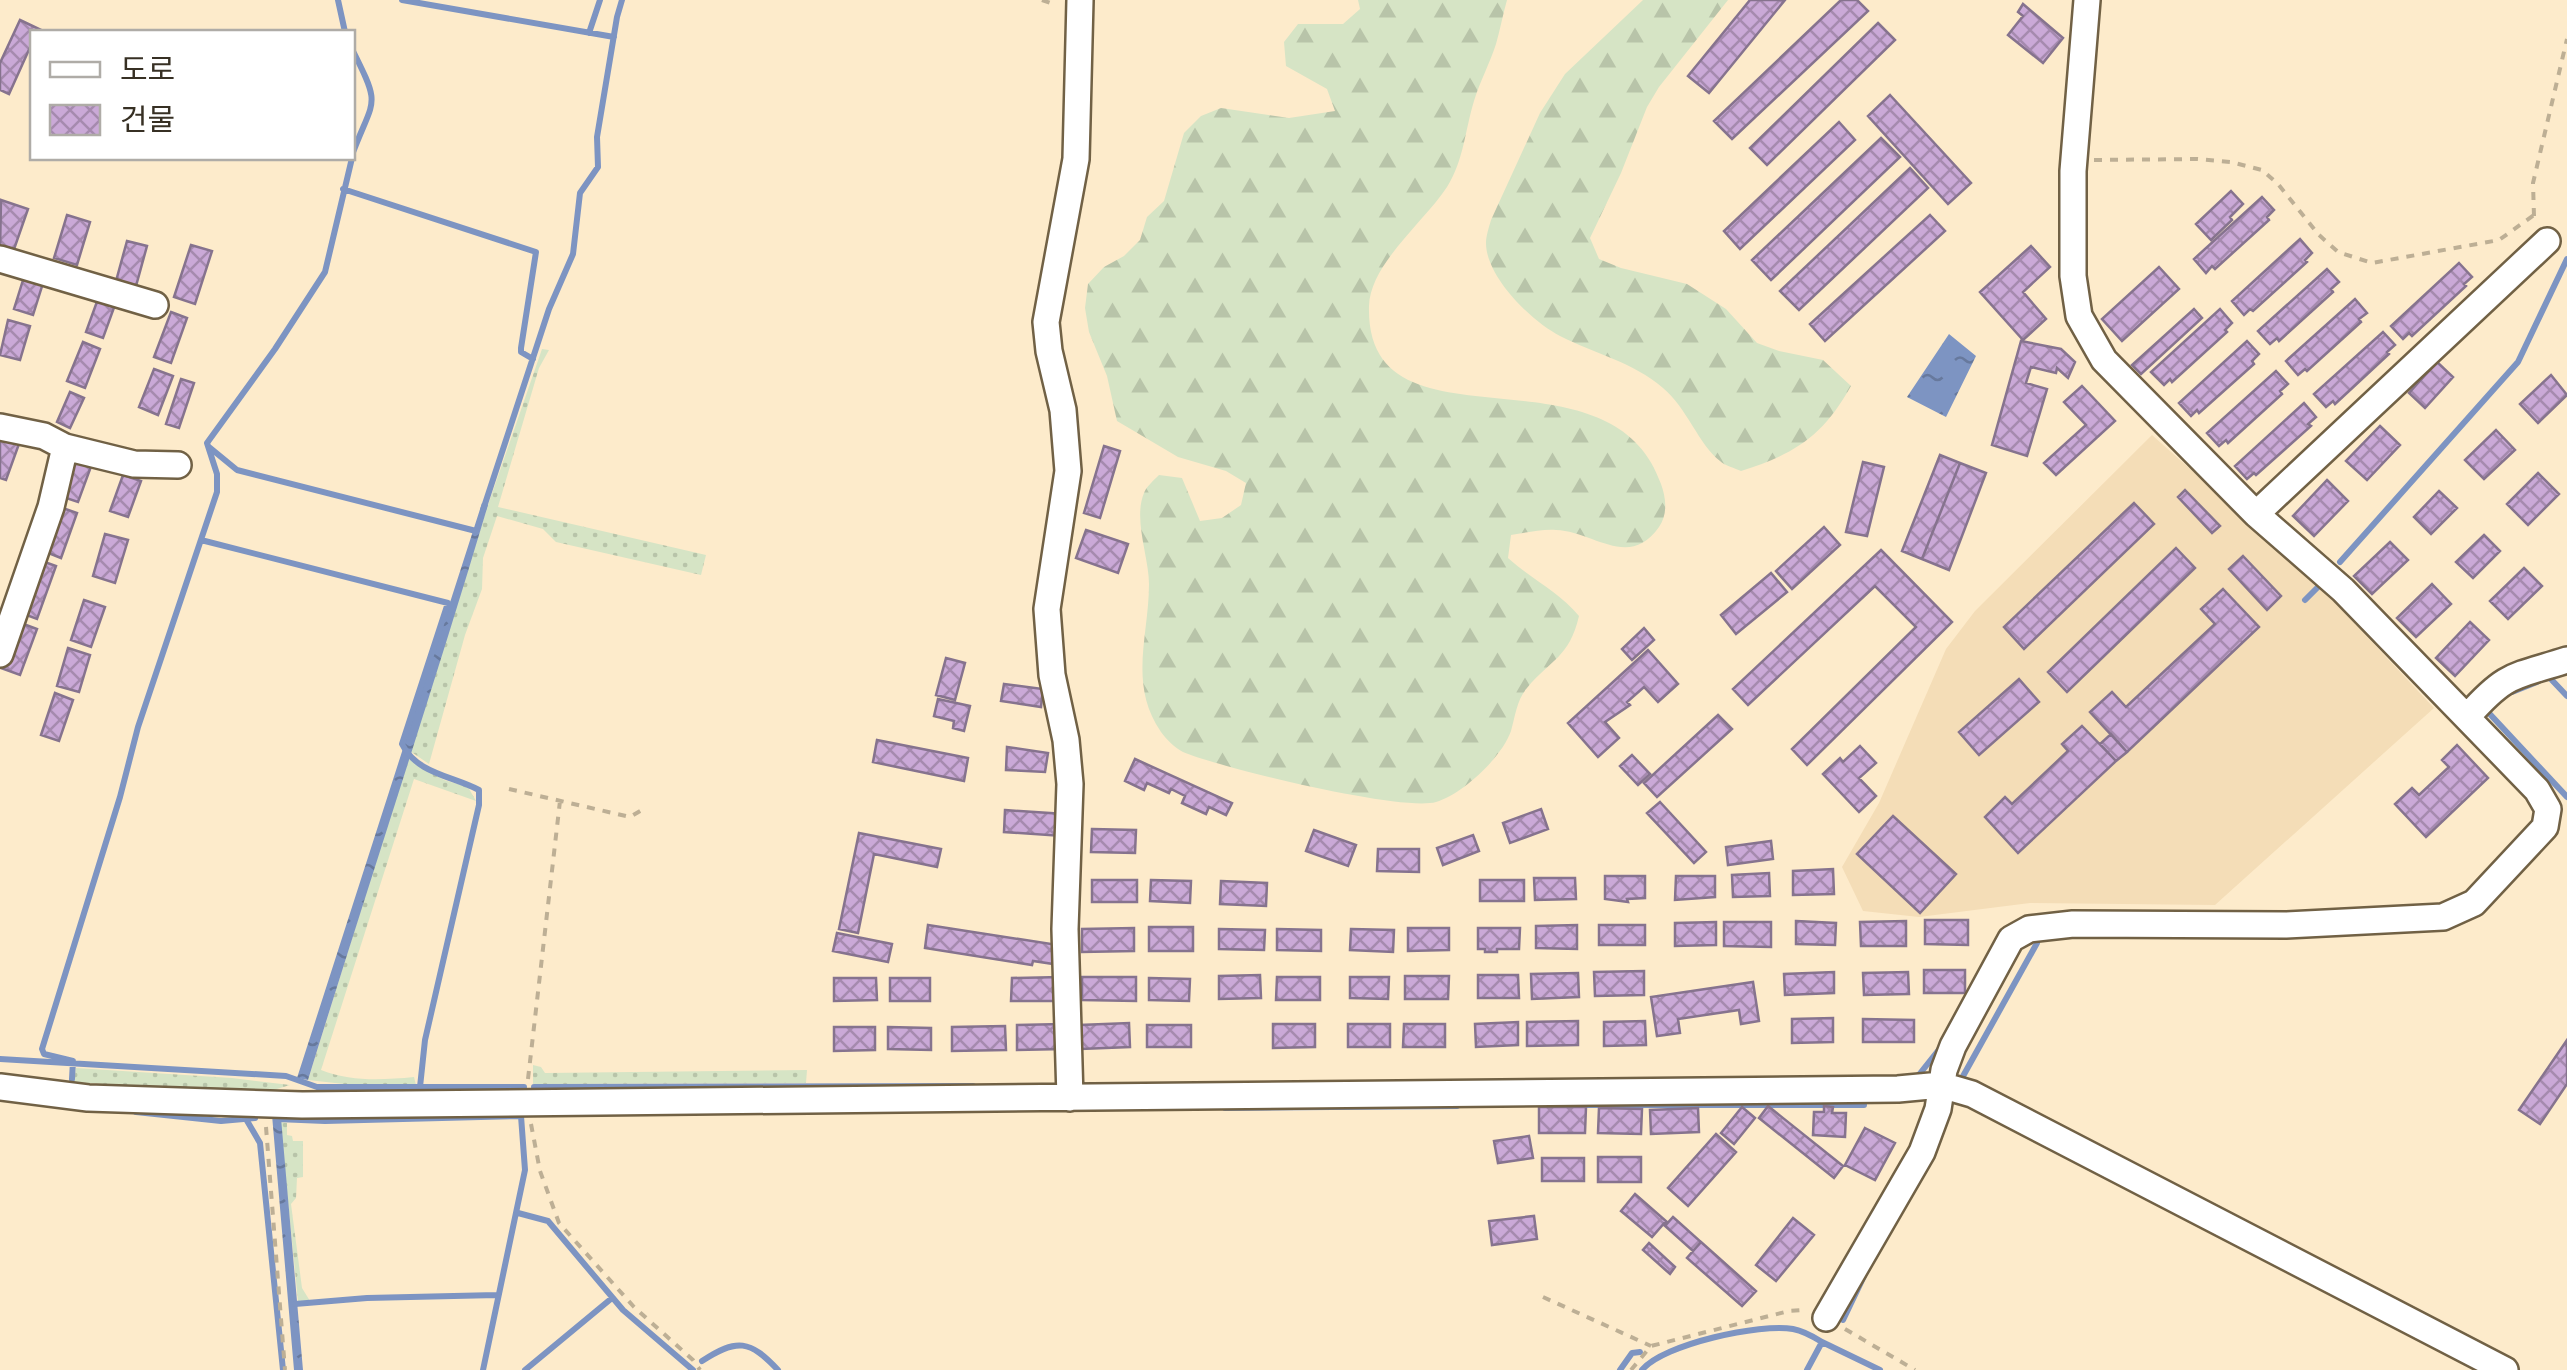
<svg xmlns="http://www.w3.org/2000/svg" width="2567" height="1370" viewBox="0 0 2567 1370" font-family="'Golos Text','Noto Sans KR',sans-serif">
  <style>
    .built { fill: #f4ddb7 }
    .grass { fill: url(#grass-dots) }
    .forest { fill: url(#forest-firs) }
    .water { fill: url(#water-ripples) }
    .lines { fill: none; stroke-linecap: round; stroke-linejoin: round }
    .stream { stroke: #7d94c2; stroke-width: 6 }
    .building { fill: url(#building-cross-hatch); stroke: #86738e; stroke-width: 2.5 }
    .minor-casing { stroke: #716145; stroke-width: 30 }
    .path { stroke: #bdaf95; stroke-width: 4; stroke-dasharray: 8 8; stroke-linecap: butt }
    .minor { stroke: #fff; stroke-width: 25 }
  </style>
  <defs>
    <pattern id="grass-dots" width="8" height="8" patternUnits="userSpaceOnUse" patternTransform="scale(2.5)"><rect width="8" height="8" fill="#d6e4c5"/><path d="M2 2h.1M6 6h.1" fill="none" stroke="#b8c4a9" stroke-width="1.8" stroke-linecap="round"/></pattern>
    <pattern id="forest-firs" width="22" height="20" patternUnits="userSpaceOnUse" patternTransform="scale(2.5)"><rect width="22" height="20" fill="#d6e4c5"/><path d="M5 1l3.5 6h-7zM16 11l3.5 6h-7z" fill="#b8c4a9"/></pattern>
    <pattern id="water-ripples" width="26" height="14" patternUnits="userSpaceOnUse" patternTransform="scale(2.5)"><rect width="26" height="14" fill="#7d94c2"/><path d="M2 4q2-2 4 0t4 0M15 11q2-2 4 0t4 0" fill="none" stroke="#67799d"/></pattern>
    <pattern id="building-cross-hatch" width="8" height="8" patternUnits="userSpaceOnUse" patternTransform="scale(2.5)"><rect width="8" height="8" fill="#caa9d7"/><path d="M0 0l8 8M0 8l8-8" fill="none" stroke="#a58aae"/></pattern>
  </defs>
  <rect width="100%" height="100%" fill="#fdebcb"/>
  <path class="built" d="M 2152,435 L 2309,575 L 2434,708 L 2215,905 L 2030,903 L 1919,917 L 1863,911 L 1842,867 L 1879,803 L 1946,649 L 1975,611 Z"/>
  <path class="grass" d="M 542,349 L 549,350 L 539,368 L 498,507 L 706,555 L 701,575 L 556,542 L 543,529 L 497,516 L 483,558 L 482,589 L 465,635 L 429,764 L 410,751 L 488,505 Z
    M 408,758 L 444,780 L 468,787 L 476,801 L 414,779 L 321,1070 C 352,1082 382,1080 414,1077 L 416,1085 L 362,1086 L 308,1080 Z
    M 533,1065 L 541,1067 L 545,1073 L 807,1070 L 806,1083 L 533,1084 Z
    M 76,1068 L 232,1078 L 290,1085 L 257,1095 L 74,1082 Z
    M 280,1122 L 287,1123 L 287,1135 L 292,1136 L 293,1141 L 303,1141 L 303,1177 L 297,1178 L 296,1198 L 291,1204 L 302,1288 L 310,1301 L 298,1301 Z"/>
  <path class="forest" d="M 1358,0 L 1507,0 C 1503,14 1500,30 1496,44 C 1490,63 1480,81 1474,101 C 1465,130 1464,160 1447,187 C 1425,221 1370,264 1369,306 C 1365,461 1610,337 1661,484 C 1666,498 1668,514 1659,527 C 1629,570 1593,531 1556,530 C 1541,529 1525,533 1511,535 L 1508,558 C 1531,579 1559,592 1579,616 C 1569,658 1551,659 1527,688 C 1517,699 1515,717 1511,731 C 1502,757 1463,794 1436,802 C 1402,812 1221,768 1183,752 C 1175,748 1167,740 1161,732 C 1128,684 1149,636 1149,584 C 1149,557 1133,519 1144,493 C 1146,487 1154,480 1159,475 L 1182,478 L 1200,521 L 1222,518 L 1241,505 L 1246,483 L 1226,471 L 1178,457 L 1117,421 L 1107,376 L 1089,332 L 1085,308 L 1088,284 L 1104,267 L 1124,256 L 1140,240 L 1147,217 L 1164,201 L 1184,133 L 1201,116 L 1221,108 L 1289,118 L 1335,111 L 1327,89 L 1286,66 L 1284,42 L 1298,24 L 1343,24 L 1360,9 Z
    M 1643,0 L 1728,0 L 1659,87 L 1647,107 L 1621,173 L 1590,238 L 1599,259 L 1621,268 L 1687,284 L 1726,309 L 1757,343 L 1779,351 L 1823,360 L 1851,386 C 1823,436 1795,454 1741,471 C 1735,468 1725,466 1720,461 C 1699,445 1687,408 1663,388 C 1633,362 1595,354 1560,336 C 1532,322 1486,277 1486,243 C 1486,236 1489,227 1491,220 L 1540,113 L 1565,74 Z"/>
  <path class="water" d="M 1949,334 L 1976,356 L 1946,417 L 1907,397 Z
    M 482,503 L 488,505 C 432,693 370,879 312,1067 L 308,1080 L 297,1078 Z
    M 272,1115 L 281,1118 L 303,1370 L 294,1370 Z"/>
  <g class="lines">
    <path class="stream" d="M 338,0 L 345,32
      M 402,0 L 614,37
      M 589,33 L 600,0
      M 352,49 C 382,109 374,96 352,155
      M 343,189 L 536,252 L 521,348 L 521,352 L 533,359
      M 209,447 L 237,470 L 476,531
      M 483,510 L 549,309 L 573,254 L 580,193 L 598,167 L 597,137 L 617,17 L 622,0
      M 201,540 L 448,603 L 402,744 C 417,774 453,776 479,790 L 479,805 L 425,1040 L 420,1087
      M 2340,562 L 2518,362 L 2567,259
      M 2305,600 L 2321,584
      M 2549,677 L 2567,696
      M 2512,692 L 2537,682
      M 2487,711 L 2567,797
      M 0,1059 L 286,1076 L 317,1087 L 524,1087
      M 1918,1076 L 1941,1047
      M 1962,1078 L 2037,943
      M 72,1079 L 73,1061 L 44,1054 L 42,1049 L 120,797 L 138,727 L 217,492 L 217,474 L 207,443 L 275,349 L 325,272 L 352,158
      M 534,1087 L 973,1086
      M 1565,1105 L 1864,1105
      M 1225,1108 L 1457,1106
      M 136,1112 L 221,1121 L 255,1118
      M 246,1119 L 260,1143 L 283,1370
      M 277,1119 L 325,1121 L 521,1116 L 525,1170 L 483,1370
      M 518,1213 L 548,1221 L 623,1310 L 693,1370
      M 295,1304 L 367,1298 L 497,1295
      M 1843,1320 L 1864,1276
      M 1822,1342 L 1880,1370
      M 702,1361 C 737,1338 750,1340 778,1370
      M 525,1370 L 612,1298
      M 1620,1370 L 1632,1353 L 1640,1352
      M 1642,1370 C 1663,1344 1761,1323 1793,1329 C 1804,1331 1814,1337 1822,1342 L 1807,1370"/>
  </g>
  <path class="building" d="M 1750,0 L 1785,0 L 1709,93 L 1688,76 Z
    M 1841,0 L 1857,0 L 1868,11 L 1732,139 L 1714,121 Z
    M 2023,4 L 2063,38 L 2043,63 L 2008,35 L 2023,16 L 2018,12 Z
    M 20,20 L 39,29 L 32,32 L 32,43 L 9,94 L 0,90 L 0,63 Z
    M 1878,23 L 1895,40 L 1767,165 L 1750,148 Z
    M 1890,95 L 1971,183 L 1948,204 L 1868,116 Z
    M 1839,122 L 1855,140 L 1740,249 L 1724,231 Z
    M 1881,138 L 1900,157 L 1771,280 L 1752,260 Z
    M 1910,168 L 1928,188 L 1799,310 L 1780,291 Z
    M 2231,191 L 2243,204 L 2230,217 L 2232,220 L 2211,240 L 2196,224 Z
    M 2262,197 L 2274,210 L 2267,217 L 2269,220 L 2215,269 L 2212,266 L 2206,273 L 2194,259 Z
    M 1,200 L 28,209 L 12,255 L 0,251 Z
    M 67,215 L 90,222 L 77,265 L 54,258 Z
    M 1930,215 L 1945,231 L 1825,341 L 1810,324 Z
    M 2300,239 L 2312,253 L 2305,260 L 2307,262 L 2253,311 L 2250,309 L 2244,315 L 2232,301 Z
    M 127,241 L 147,246 L 136,286 L 116,281 Z
    M 191,245 L 212,251 L 195,304 L 174,297 Z
    M 2031,246 L 2050,267 L 2023,292 L 2046,319 L 2023,340 L 1980,292 Z
    M 2459,263 L 2472,277 L 2464,284 L 2466,286 L 2412,336 L 2409,333 L 2403,339 L 2391,326 Z
    M 2159,267 L 2179,289 L 2122,341 L 2102,319 Z
    M 2327,269 L 2339,282 L 2331,289 L 2333,292 L 2279,341 L 2277,338 L 2270,344 L 2258,331 Z
    M 24,277 L 43,283 L 33,315 L 14,309 Z
    M 99,296 L 116,302 L 103,338 L 86,332 Z
    M 2355,299 L 2367,313 L 2359,319 L 2361,322 L 2307,371 L 2305,369 L 2298,375 L 2286,361 Z
    M 2194,309 L 2202,318 L 2141,374 L 2132,365 Z
    M 2220,309 L 2232,323 L 2225,330 L 2227,332 L 2172,382 L 2170,379 L 2164,385 L 2151,372 Z
    M 171,312 L 187,318 L 171,363 L 154,357 Z
    M 8,320 L 30,326 L 20,360 L 0,355 Z
    M 2383,332 L 2395,345 L 2387,352 L 2389,354 L 2335,404 L 2333,401 L 2326,407 L 2314,394 Z
    M 2021,341 L 2061,349 L 2075,362 L 2068,378 L 2057,368 L 2056,373 L 2031,367 L 2026,383 L 2047,389 L 2027,456 L 1992,445 Z
    M 2247,341 L 2259,354 L 2252,361 L 2254,364 L 2199,413 L 2197,410 L 2191,416 L 2179,403 Z
    M 83,342 L 100,349 L 85,388 L 67,381 Z
    M 2437,362 L 2453,377 L 2425,408 L 2409,393 Z
    M 154,369 L 173,376 L 158,415 L 139,407 Z
    M 2276,371 L 2288,384 L 2280,391 L 2282,394 L 2228,443 L 2226,440 L 2219,446 L 2207,433 Z
    M 2551,375 L 2567,395 L 2538,423 L 2520,404 Z
    M 181,379 L 194,383 L 179,428 L 166,424 Z
    M 2082,386 L 2115,421 L 2056,475 L 2044,463 L 2086,425 L 2064,402 Z
    M 70,392 L 84,398 L 70,428 L 57,422 Z
    M 2304,403 L 2316,417 L 2308,424 L 2311,426 L 2256,475 L 2254,473 L 2247,479 L 2235,466 Z
    M 2380,426 L 2400,445 L 2367,480 L 2346,461 Z
    M 2496,430 L 2515,450 L 2484,479 L 2465,460 Z
    M 0,439 L 20,441 L 6,480 L 0,478 Z
    M 1104,446 L 1120,451 L 1100,518 L 1084,513 Z
    M 71,454 L 93,461 L 78,502 L 57,495 Z
    M 1940,455 L 1960,463 L 1922,559 L 1902,551 Z
    M 1863,462 L 1884,467 L 1867,536 L 1846,532 Z
    M 1960,463 L 1986,473 L 1949,570 L 1922,559 Z
    M 2538,473 L 2559,494 L 2528,525 L 2507,504 Z
    M 123,475 L 141,481 L 128,517 L 110,511 Z
    M 2327,480 L 2348,501 L 2314,536 L 2293,516 Z
    M 2185,490 L 2220,526 L 2212,533 L 2178,497 Z
    M 2439,491 L 2457,508 L 2431,534 L 2414,517 Z
    M 2134,503 L 2154,524 L 2024,649 L 2004,627 Z
    M 57,506 L 77,513 L 61,558 L 41,550 Z
    M 1824,527 L 1840,545 L 1792,589 L 1776,571 Z
    M 1086,530 L 1128,544 L 1118,573 L 1076,558 Z
    M 105,534 L 128,540 L 115,583 L 93,576 Z
    M 2484,535 L 2500,551 L 2473,578 L 2456,562 Z
    M 2390,542 L 2408,560 L 2372,594 L 2354,576 Z
    M 2176,548 L 2195,568 L 2067,692 L 2048,672 Z
    M 1881,550 L 1952,622 L 1807,765 L 1792,749 L 1916,627 L 1875,586 L 1748,705 L 1733,689 Z
    M 2243,556 L 2281,596 L 2267,610 L 2229,569 Z
    M 39,560 L 56,566 L 37,619 L 21,613 Z
    M 2524,568 L 2542,586 L 2508,619 L 2490,601 Z
    M 1771,573 L 1787,592 L 1736,634 L 1721,615 Z
    M 2432,584 L 2451,604 L 2416,637 L 2397,618 Z
    M 2223,589 L 2259,627 L 2127,752 L 2090,712 L 2112,692 L 2126,707 L 2215,624 L 2201,609 Z
    M 84,600 L 105,607 L 91,647 L 71,640 Z
    M 18,622 L 37,629 L 20,675 L 1,668 Z
    M 2470,622 L 2489,640 L 2455,676 L 2436,658 Z
    M 1644,628 L 1654,640 L 1632,660 L 1622,649 Z
    M 68,648 L 90,655 L 79,692 L 57,686 Z
    M 1648,650 L 1678,684 L 1658,702 L 1644,687 L 1627,702 L 1630,705 L 1605,722 L 1619,738 L 1598,757 L 1568,723 Z
    M 946,658 L 965,663 L 955,700 L 936,695 Z
    M 2019,679 L 2039,702 L 1979,755 L 1959,732 Z
    M 1004,684 L 1043,689 L 1041,707 L 1001,701 Z
    M 55,693 L 73,700 L 59,741 L 41,735 Z
    M 938,699 L 970,706 L 964,731 L 953,728 L 954,721 L 934,716 Z
    M 1718,715 L 1732,729 L 1657,797 L 1644,783 Z
    M 2082,726 L 2116,761 L 2018,853 L 1985,817 L 2005,797 L 2012,804 L 2068,751 L 2062,744 Z
    M 2111,734 L 2127,752 L 2116,761 L 2100,744 Z
    M 877,740 L 968,758 L 964,781 L 873,762 Z
    M 2457,745 L 2488,778 L 2426,837 L 2395,804 L 2412,788 L 2419,795 L 2449,767 L 2442,760 Z
    M 1860,746 L 1876,763 L 1859,778 L 1876,796 L 1859,812 L 1823,774 L 1840,758 L 1843,762 Z
    M 1007,747 L 1048,753 L 1045,772 L 1006,770 Z
    M 1632,755 L 1650,774 L 1638,785 L 1620,766 Z
    M 1135,759 L 1232,803 L 1226,815 L 1209,807 L 1206,814 L 1182,803 L 1185,796 L 1171,789 L 1169,793 L 1147,783 L 1144,790 L 1125,781 Z
    M 1660,802 L 1706,852 L 1694,863 L 1647,813 Z
    M 1541,809 L 1548,829 L 1510,843 L 1503,823 Z
    M 1005,810 L 1064,814 L 1062,836 L 1004,832 Z
    M 1893,816 L 1956,874 L 1920,913 L 1857,854 Z
    M 1092,829 L 1136,830 L 1135,853 L 1091,852 Z
    M 1314,830 L 1356,845 L 1348,866 L 1306,851 Z
    M 859,833 L 941,849 L 937,867 L 874,854 L 858,933 L 839,929 Z
    M 1473,835 L 1479,851 L 1443,865 L 1437,848 Z
    M 1771,841 L 1773,859 L 1728,865 L 1726,847 Z
    M 1378,849 L 1419,849 L 1419,872 L 1377,871 Z
    M 1833,869 L 1834,894 L 1793,895 L 1793,871 Z
    M 1769,873 L 1770,896 L 1733,897 L 1732,875 Z
    M 1605,876 L 1645,876 L 1645,898 L 1627,899 L 1628,902 L 1605,899 Z
    M 1676,876 L 1715,876 L 1715,897 L 1675,900 Z
    M 1534,878 L 1575,878 L 1576,899 L 1535,900 Z
    M 1092,880 L 1137,880 L 1137,902 L 1092,902 Z
    M 1151,880 L 1191,881 L 1190,903 L 1150,901 Z
    M 1480,880 L 1524,880 L 1524,901 L 1480,901 Z
    M 1221,881 L 1267,883 L 1266,906 L 1220,904 Z
    M 1925,920 L 1968,920 L 1968,945 L 1925,944 Z
    M 1796,921 L 1836,923 L 1835,945 L 1796,944 Z
    M 1906,921 L 1906,946 L 1861,946 L 1860,922 Z
    M 1716,922 L 1716,945 L 1675,946 L 1675,923 Z
    M 1724,922 L 1771,922 L 1771,947 L 1724,946 Z
    M 928,925 L 1064,946 L 1060,965 L 1033,961 L 1032,965 L 925,948 Z
    M 1577,925 L 1577,949 L 1536,948 L 1536,926 Z
    M 1599,925 L 1645,925 L 1645,945 L 1599,945 Z
    M 1149,927 L 1193,927 L 1193,951 L 1149,951 Z
    M 1134,928 L 1134,951 L 1082,952 L 1082,929 Z
    M 1408,928 L 1449,928 L 1449,950 L 1408,951 Z
    M 1478,928 L 1520,928 L 1519,949 L 1497,949 L 1497,952 L 1485,952 L 1485,949 L 1478,949 Z
    M 1219,929 L 1265,930 L 1264,950 L 1219,949 Z
    M 1277,929 L 1321,930 L 1321,951 L 1277,950 Z
    M 1351,929 L 1394,930 L 1393,952 L 1350,950 Z
    M 837,933 L 892,944 L 888,962 L 833,951 Z
    M 1924,970 L 1965,970 L 1965,993 L 1924,993 Z
    M 1644,971 L 1644,995 L 1595,996 L 1594,972 Z
    M 1834,972 L 1834,993 L 1785,995 L 1784,974 Z
    M 1908,972 L 1909,994 L 1864,995 L 1863,973 Z
    M 1578,973 L 1579,997 L 1532,999 L 1531,974 Z
    M 1260,975 L 1261,998 L 1219,999 L 1219,976 Z
    M 1478,975 L 1518,975 L 1519,998 L 1478,998 Z
    M 1405,976 L 1449,976 L 1448,999 L 1405,999 Z
    M 1060,977 L 1060,1001 L 1011,1001 L 1012,978 Z
    M 1082,977 L 1136,977 L 1136,1001 L 1082,1000 Z
    M 1277,977 L 1320,977 L 1320,1000 L 1276,1000 Z
    M 1350,977 L 1389,977 L 1388,999 L 1350,998 Z
    M 834,978 L 876,978 L 877,1000 L 834,1001 Z
    M 890,978 L 930,978 L 930,1001 L 890,1001 Z
    M 1149,978 L 1190,979 L 1189,1001 L 1149,1000 Z
    M 1753,982 L 1759,1021 L 1741,1024 L 1739,1010 L 1678,1019 L 1680,1033 L 1657,1036 L 1651,997 Z
    M 1833,1018 L 1833,1042 L 1792,1043 L 1792,1019 Z
    M 1863,1019 L 1914,1020 L 1914,1042 L 1863,1042 Z
    M 1578,1021 L 1578,1045 L 1527,1046 L 1527,1022 Z
    M 1645,1021 L 1646,1045 L 1604,1046 L 1604,1022 Z
    M 1518,1022 L 1518,1045 L 1476,1047 L 1475,1024 Z
    M 1129,1023 L 1130,1047 L 1081,1049 L 1080,1025 Z
    M 1062,1024 L 1063,1049 L 1017,1050 L 1017,1025 Z
    M 1273,1024 L 1315,1024 L 1315,1047 L 1273,1048 Z
    M 1348,1024 L 1390,1024 L 1390,1047 L 1348,1047 Z
    M 1404,1024 L 1445,1024 L 1445,1047 L 1403,1047 Z
    M 1147,1025 L 1191,1025 L 1191,1047 L 1147,1047 Z
    M 1005,1026 L 1006,1050 L 952,1051 L 952,1027 Z
    M 834,1027 L 875,1027 L 875,1050 L 834,1051 Z
    M 888,1027 L 931,1028 L 931,1050 L 888,1049 Z
    M 2567,1040 L 2567,1084 L 2540,1124 L 2519,1110 Z
    M 1768,1106 L 1843,1166 L 1834,1178 L 1759,1118 Z
    M 1824,1106 L 1833,1107 L 1832,1113 L 1846,1113 L 1845,1137 L 1813,1135 L 1814,1112 L 1824,1112 Z
    M 1539,1107 L 1586,1107 L 1585,1133 L 1539,1133 Z
    M 1742,1107 L 1755,1118 L 1734,1144 L 1721,1133 Z
    M 1599,1108 L 1642,1109 L 1641,1134 L 1598,1133 Z
    M 1698,1108 L 1699,1132 L 1651,1134 L 1650,1110 Z
    M 1865,1128 L 1895,1143 L 1875,1180 L 1845,1165 Z
    M 1716,1134 L 1736,1152 L 1688,1206 L 1668,1188 Z
    M 1529,1136 L 1533,1158 L 1498,1163 L 1494,1141 Z
    M 1598,1157 L 1641,1157 L 1641,1182 L 1598,1182 Z
    M 1542,1158 L 1584,1158 L 1584,1181 L 1542,1181 Z
    M 1635,1194 L 1666,1221 L 1652,1237 L 1621,1211 Z
    M 1534,1216 L 1537,1239 L 1492,1245 L 1489,1221 Z
    M 1673,1217 L 1701,1242 L 1693,1251 L 1665,1226 Z
    M 1793,1218 L 1814,1235 L 1776,1281 L 1756,1265 Z
    M 1701,1242 L 1756,1291 L 1742,1306 L 1687,1258 Z
    M 1649,1243 L 1675,1267 L 1670,1274 L 1643,1250 Z"/>
  <g class="lines">
    <defs>
      <path id="minor" d="M 0,259 L 155,305
        M 0,427 L 44,436 L 65,447 L 134,464 L 178,465
        M 2256,514 L 2547,241
        M 0,654 L 51,507 L 65,447
        M 2468,716 C 2507,672 2514,677 2567,660
        M 0,1087 L 88,1098 L 302,1105 L 1898,1089 L 1941,1085 L 1972,1094 L 2505,1370
        M 1070,1098 L 1065,929 L 1070,784 L 1066,740 L 1052,675 L 1047,609 L 1068,471 L 1063,410 L 1049,351 L 1046,322 L 1076,159 L 1080,0
        M 1826,1318 L 1922,1152 L 1938,1109 L 1944,1070 L 1953,1046 L 2011,939 L 2029,929 L 2073,924 L 2286,925 L 2443,917 L 2474,903 L 2545,827 L 2548,809 L 2537,790 L 2343,590 L 2256,514 L 2104,360 L 2079,316 L 2073,276 L 2073,171 L 2087,0"/>
    </defs>
    <use href="#minor" class="minor-casing"/>
    <path class="path" d="M 1042,0 L 1056,5
      M 2094,160 L 2197,159 L 2231,162 L 2262,170 L 2278,184 L 2319,235 L 2338,252 L 2372,263 L 2499,240 L 2534,215
      M 2534,216 L 2533,183 L 2567,39
      M 509,789 L 630,817 L 647,807
      M 528,1079 L 560,801
      M 531,1124 L 540,1171 L 559,1223 L 634,1307 L 693,1360 L 700,1370
      M 266,1127 L 285,1370
      M 1543,1297 L 1651,1346
      M 1845,1329 L 1915,1370
      M 1631,1370 L 1651,1346 L 1789,1311 L 1805,1310"/>
    <use href="#minor" class="minor"/>
  </g>
  <rect x="30" y="30" width="325" height="130" fill="#ffffff" stroke="#afaca7" stroke-width="2.5"/>
  <rect x="50" y="62" width="50" height="15" fill="#ffffff" stroke="#afaca7" stroke-width="2.5"/>
  <text x="120" y="80" font-size="30" fill="#373024">도로</text>
  <rect x="50" y="105" width="50" height="30" fill="url(#building-cross-hatch)" stroke="#afaca7" stroke-width="2.5"/>
  <text x="120" y="130" font-size="30" fill="#373024">건물</text>
</svg>
